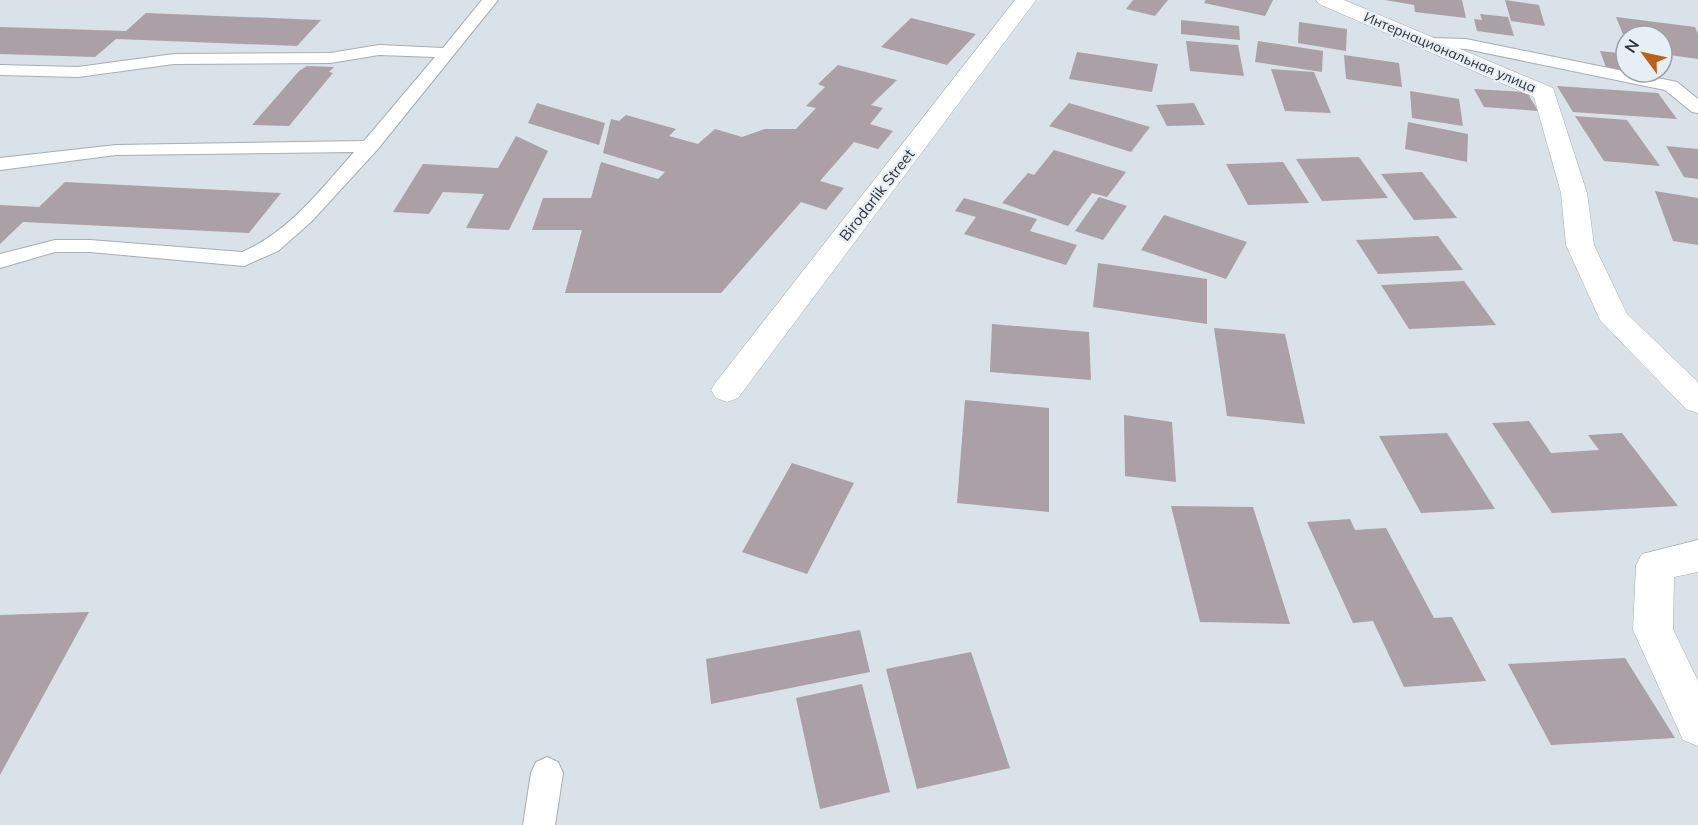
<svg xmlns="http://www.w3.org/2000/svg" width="1698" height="825" viewBox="0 0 1698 825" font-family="Mulish,sans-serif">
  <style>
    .building { fill: #aba0a5 }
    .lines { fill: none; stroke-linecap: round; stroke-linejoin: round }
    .lane-casing { stroke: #a6aeb5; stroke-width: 2 }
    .street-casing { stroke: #a6aeb5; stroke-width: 1 }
    .lane { fill: #fff; fill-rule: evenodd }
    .street { fill: #fff; fill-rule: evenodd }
    .labels { text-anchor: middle; stroke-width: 4.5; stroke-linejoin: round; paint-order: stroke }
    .far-street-label { font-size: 14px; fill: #2e3134; stroke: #e6eef6 }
    .street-label { font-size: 15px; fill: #2e3134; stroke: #e6eef6 }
  </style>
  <rect width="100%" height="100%" fill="#d9e1e9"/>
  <path class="building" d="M 1133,0 L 1168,0 L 1155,16 L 1126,9 Z
    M 1206,0 L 1273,0 L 1265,16 L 1204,3 Z
    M 1385,0 L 1462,0 L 1466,18 L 1415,12 L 1414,5 Z
    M 1505,0 L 1539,5 L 1545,26 L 1511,21 Z
    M 146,13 L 321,20 L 297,46 L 116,39 L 95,57 L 0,54 L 0,27 L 126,31 Z
    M 1480,14 L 1508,17 L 1514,36 L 1477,31 L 1474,19 L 1482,20 Z
    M 1616,17 L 1695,27 L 1698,34 L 1698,59 L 1662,54 L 1662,36 L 1626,36 L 1626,42 Z
    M 911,18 L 976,34 L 947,65 L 881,47 Z
    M 1181,20 L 1239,26 L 1240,40 L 1181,34 Z
    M 1299,22 L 1347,29 L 1346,51 L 1298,43 Z
    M 1186,41 L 1238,45 L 1244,76 L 1190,71 Z
    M 1258,41 L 1323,51 L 1322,72 L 1255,62 Z
    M 1600,51 L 1626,54 L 1626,72 L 1607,70 Z
    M 1077,52 L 1158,64 L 1152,92 L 1069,79 Z
    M 1344,55 L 1399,63 L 1402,87 L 1346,79 Z
    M 838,65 L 897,80 L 871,105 L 883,108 L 870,124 L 893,131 L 878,149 L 854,142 L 820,181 L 844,188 L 826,210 L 801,202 L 721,293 L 565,293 L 582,230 L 532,230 L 543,198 L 591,198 L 601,162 L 658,179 L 665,172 L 603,153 L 611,119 L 619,121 L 626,115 L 676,129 L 669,136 L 698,144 L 715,129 L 742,137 L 765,129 L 796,129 L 816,108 L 806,106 L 825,87 L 818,84 Z
    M 307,66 L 334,67 L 329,72 L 333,73 L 289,126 L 252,125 L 299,71 Z
    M 1271,69 L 1314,72 L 1331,113 L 1285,111 Z
    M 1557,86 L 1658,93 L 1677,119 L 1573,112 Z
    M 1474,89 L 1527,92 L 1538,111 L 1484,107 Z
    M 1410,91 L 1459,99 L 1463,126 L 1412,118 Z
    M 537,103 L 605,123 L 599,145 L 528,123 Z
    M 1069,103 L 1150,127 L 1131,152 L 1049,126 Z
    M 1194,103 L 1205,125 L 1167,126 L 1156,105 Z
    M 1575,116 L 1627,120 L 1660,166 L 1604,161 Z
    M 1408,122 L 1468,134 L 1467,162 L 1405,149 Z
    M 516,136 L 548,151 L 509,230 L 466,228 L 484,194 L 443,192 L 429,214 L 393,212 L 423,164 L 498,168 Z
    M 1666,146 L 1698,149 L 1698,179 L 1684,177 Z
    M 1054,150 L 1126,172 L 1107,197 L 1092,193 L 1068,226 L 1002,203 L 1028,173 L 1034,175 Z
    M 1359,157 L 1388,198 L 1322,201 L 1296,159 Z
    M 1283,162 L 1309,203 L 1248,205 L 1226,164 Z
    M 1422,172 L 1457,218 L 1414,220 L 1381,174 Z
    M 65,182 L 281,193 L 249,233 L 23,222 L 0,244 L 0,205 L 39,207 Z
    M 1655,191 L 1698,198 L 1698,245 L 1673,241 Z
    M 1099,197 L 1127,206 L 1103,240 L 1075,231 Z
    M 964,198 L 1037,219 L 1030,231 L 1077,245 L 1066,265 L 964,234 L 976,217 L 955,211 Z
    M 1164,215 L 1247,242 L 1226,279 L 1141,250 Z
    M 1438,236 L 1463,270 L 1378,274 L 1356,240 Z
    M 1098,263 L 1207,279 L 1207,324 L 1093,307 Z
    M 1464,281 L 1496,325 L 1409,329 L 1381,285 Z
    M 992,324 L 1089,332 L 1091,380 L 990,372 Z
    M 1214,328 L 1285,334 L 1305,424 L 1227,416 Z
    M 965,400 L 1049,408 L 1049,512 L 957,503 Z
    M 1124,415 L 1172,422 L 1176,482 L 1125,476 Z
    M 1529,421 L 1551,453 L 1599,450 L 1588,435 L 1622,433 L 1678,506 L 1552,513 L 1492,423 Z
    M 1447,433 L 1495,509 L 1421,513 L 1379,436 Z
    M 792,463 L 854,483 L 807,574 L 742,552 Z
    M 1171,506 L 1253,507 L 1290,624 L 1200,622 Z
    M 1350,519 L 1355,530 L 1386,528 L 1434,618 L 1452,617 L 1486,681 L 1404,687 L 1373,621 L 1353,623 L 1307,522 Z
    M 89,612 L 0,775 L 0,615 Z
    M 860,630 L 870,672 L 711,704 L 706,659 Z
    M 971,652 L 1010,768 L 917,789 L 886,669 Z
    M 1625,658 L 1675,738 L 1551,745 L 1508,664 Z
    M 862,684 L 890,792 L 820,809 L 796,698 Z"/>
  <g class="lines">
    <defs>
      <path id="lane" d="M 482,0 L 498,0 L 377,150 L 311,222 L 278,251 L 244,266 L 90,252 L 55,252 L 0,268 L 0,254 L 55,240 L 90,240 L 242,252 C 288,233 322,188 354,152 L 116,155 L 0,170 L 0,158 L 116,145 L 364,141 L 435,57 L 379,55 L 330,63 L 174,64 L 78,77 L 0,75 L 0,65 L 78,67 L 174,54 L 330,53 L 379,45 L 443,48 Z
        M 1431,38 L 1466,39 L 1677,82 L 1698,99 L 1698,113 L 1692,112 L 1665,90 L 1466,49 L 1425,46 L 1423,43 L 1425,40 Z
        M 547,757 L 558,762 L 563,773 L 555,825 L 523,825 L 531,773 L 536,762 Z"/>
      <path id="street" d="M 1015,0 L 1036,0 L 738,398 L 727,402 L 716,398 L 711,390 L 716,382 Z
        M 1316,0 L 1344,0 L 1553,88 L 1587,193 L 1594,245 L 1627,314 L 1698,382 L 1698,413 L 1686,409 L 1600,320 L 1566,245 L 1561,193 L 1534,97 L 1319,4 Z
        M 1698,540 L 1698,572 L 1674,577 L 1673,629 L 1698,681 L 1698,746 L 1683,740 L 1633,630 L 1636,565 L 1642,554 Z"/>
    </defs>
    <use href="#lane" class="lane-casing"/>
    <use href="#street" class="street-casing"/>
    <use href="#lane" class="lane"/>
    <use href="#street" class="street"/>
  </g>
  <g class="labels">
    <g class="far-street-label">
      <text transform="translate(1450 52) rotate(23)" y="5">Интернациональная улица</text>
    </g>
    <g class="street-label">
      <text transform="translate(877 195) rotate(-52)" y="5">Birodarlik Street</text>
    </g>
  </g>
  <g transform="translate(1644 54) rotate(303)"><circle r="28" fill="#e6eef6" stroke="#9ca2a8" stroke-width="1.5"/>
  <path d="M0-4.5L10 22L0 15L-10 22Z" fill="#be6015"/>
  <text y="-9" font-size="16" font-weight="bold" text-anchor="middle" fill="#2e3134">N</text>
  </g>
</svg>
